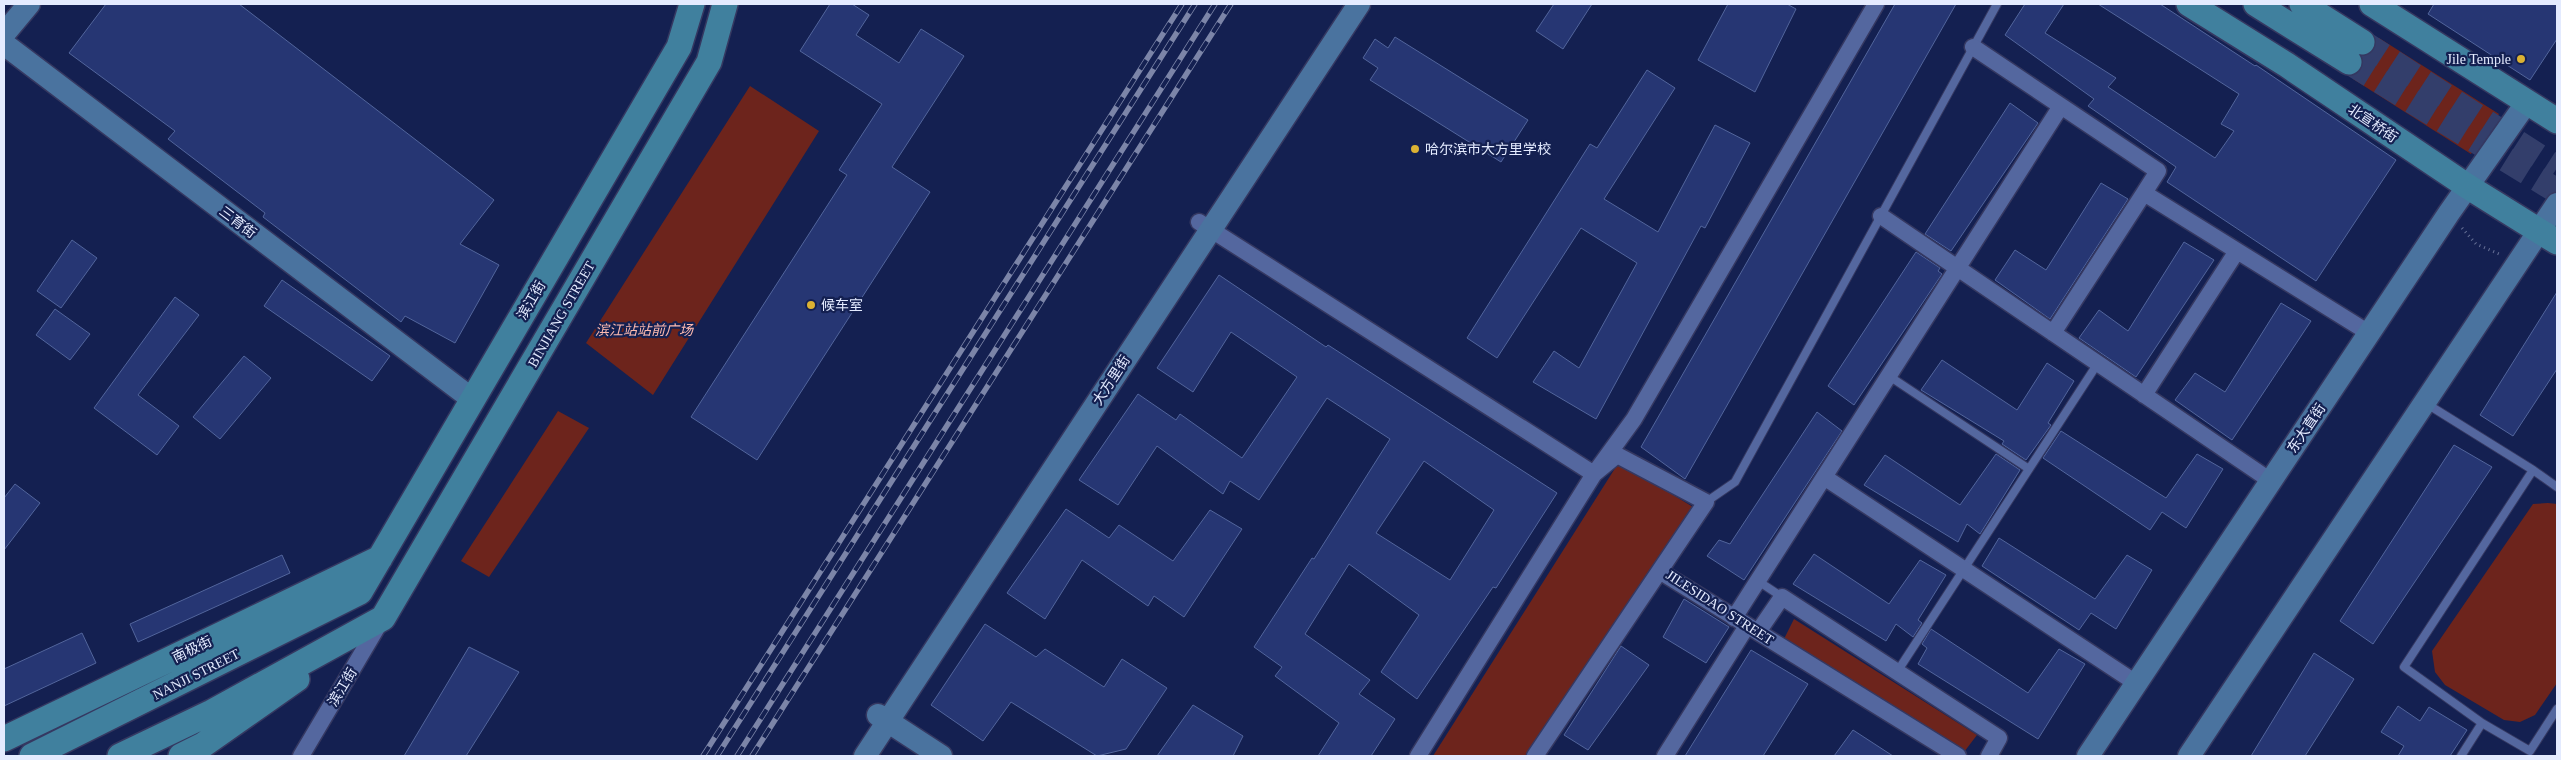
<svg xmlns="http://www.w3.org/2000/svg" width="2561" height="760" viewBox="0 0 2561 760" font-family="'Times New Roman','Noto Sans SC',serif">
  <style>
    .green { fill: #6d241c }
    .building { fill: #263673; stroke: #52659c; fill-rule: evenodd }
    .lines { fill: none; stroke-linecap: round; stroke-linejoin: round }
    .primary-tunnel { stroke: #333e6b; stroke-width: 25; stroke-dasharray: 25 12; stroke-linecap: butt }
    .lane-casing { stroke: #353861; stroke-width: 10 }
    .street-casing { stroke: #353861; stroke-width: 19 }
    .secondary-casing { stroke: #353861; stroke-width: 25 }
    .primary-casing { stroke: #353861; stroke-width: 28 }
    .path { stroke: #656f95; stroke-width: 3; stroke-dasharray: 1 4; stroke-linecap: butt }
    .lane { stroke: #54679f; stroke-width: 8 }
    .street { stroke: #54679f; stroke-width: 16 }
    .secondary { stroke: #4a739f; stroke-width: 22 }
    .primary { stroke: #40809e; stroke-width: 25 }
    .rail-casing { stroke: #7c85a8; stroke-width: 5.5 }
    .rail { stroke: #142051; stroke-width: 4; stroke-dasharray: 11; stroke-linecap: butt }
    .poi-dot { fill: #dcb233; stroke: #142051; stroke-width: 2 }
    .labels { text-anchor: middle; stroke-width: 4.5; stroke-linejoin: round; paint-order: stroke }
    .poi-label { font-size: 14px; fill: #e4ebff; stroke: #142051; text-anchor: start }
    .street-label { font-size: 14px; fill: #e4ebff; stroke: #142051 }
    .park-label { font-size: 14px; font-style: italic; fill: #febaaf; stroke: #142051 }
  </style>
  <rect width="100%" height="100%" fill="#142051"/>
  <path class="green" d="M 2379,38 L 2499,114 L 2471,154 L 2353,79 Z
    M 750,86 L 819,131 L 653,395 L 586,343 Z
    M 558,411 L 589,428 L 489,577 L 461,561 Z
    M 1619,462 L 1693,507 L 1525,756 L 1433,756 Z
    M 2548,503 L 2557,504 L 2557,683 L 2535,715 L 2520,722 L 2504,720 L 2445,685 L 2435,672 L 2432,651 L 2533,504 Z
    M 1794,619 L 1977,735 L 1961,756 L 1784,639 Z"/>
  <path class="building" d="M 106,4 L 239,4 L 494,200 L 460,244 L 499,265 L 455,343 L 405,316 L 401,322 L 263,217 L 265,213 L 168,139 L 175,131 L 69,53 Z
    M 830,4 L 852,4 L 869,15 L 856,35 L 899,63 L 921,29 L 964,56 L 892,167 L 930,192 L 757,460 L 691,417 L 847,175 L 839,170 L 882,104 L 800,51 Z
    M 1554,4 L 1592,4 L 1563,49 L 1536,31 Z
    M 1728,4 L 1787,4 L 1796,9 L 1755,92 L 1698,60 Z
    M 1895,4 L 1956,4 L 1685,479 L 1641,447 Z
    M 2025,4 L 2064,4 L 2045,33 L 2116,78 L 2108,87 L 2215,158 L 2234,131 L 2221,124 L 2239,94 L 2098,4 L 2160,4 L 2255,66 L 2256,65 L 2396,160 L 2316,281 L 2167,182 L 2176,167 L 2088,106 L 2094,99 L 2005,35 Z
    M 2434,4 L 2557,4 L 2557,39 L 2530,80 L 2428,14 Z
    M 1395,37 L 1528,120 L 1501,162 L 1370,80 L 1378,68 L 1363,58 L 1375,39 L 1388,48 Z
    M 1647,70 L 1675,88 L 1604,199 L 1658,232 L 1715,125 L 1750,143 L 1705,228 L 1701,226 L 1596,419 L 1533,382 L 1554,351 L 1579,368 L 1637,263 L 1581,228 L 1497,358 L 1467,338 L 1590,144 L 1597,148 Z
    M 2010,103 L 2038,123 L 1951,251 L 1925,234 Z
    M 2101,183 L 2128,199 L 2050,319 L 1995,280 L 2015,250 L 2046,270 Z
    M 72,240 L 97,258 L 61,308 L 37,291 Z
    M 2184,242 L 2214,260 L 2136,377 L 2079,338 L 2099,310 L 2128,331 Z
    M 1916,252 L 1940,268 L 1938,271 L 1942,274 L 1854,405 L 1828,386 Z
    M 1219,275 L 1326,347 L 1328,345 L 1557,493 L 1496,588 L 1493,587 L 1417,699 L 1381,672 L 1419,615 L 1349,564 L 1305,634 L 1370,680 L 1359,694 L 1395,719 L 1371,756 L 1318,756 L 1339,723 L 1275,676 L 1282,667 L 1254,647 L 1312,558 L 1314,559 L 1390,439 L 1327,398 L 1259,500 L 1230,481 L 1223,494 L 1157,446 L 1118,505 L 1079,480 L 1138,394 L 1176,420 L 1180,414 L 1242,458 L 1297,377 L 1231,332 L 1193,392 L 1157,368 ZM 1424,461 L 1494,510 L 1450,580 L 1376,533 Z
    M 282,280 L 390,356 L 372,381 L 264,306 Z
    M 2557,292 L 2557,369 L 2513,436 L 2480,415 Z
    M 175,297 L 199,315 L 138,395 L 179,426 L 157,455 L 94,408 Z
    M 2281,303 L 2311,321 L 2232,440 L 2175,400 L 2195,373 L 2225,392 Z
    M 55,309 L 90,334 L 70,360 L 36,335 Z
    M 244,356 L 271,378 L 220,439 L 193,417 Z
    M 1942,360 L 2017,410 L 2047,363 L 2074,381 L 2048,423 L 2051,425 L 2026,460 L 2002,444 L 2004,441 L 1921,390 Z
    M 1817,412 L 1842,431 L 1744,580 L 1707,556 L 1719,540 L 1730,544 Z
    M 2061,431 L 2166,498 L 2197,454 L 2223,469 L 2186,528 L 2162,512 L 2150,530 L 2043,458 Z
    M 2454,445 L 2492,467 L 2373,644 L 2340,621 Z
    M 1996,454 L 2020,470 L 1980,534 L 1967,524 L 1958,542 L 1864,485 L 1885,455 L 1960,505 Z
    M 15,484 L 40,503 L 4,550 L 4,498 Z
    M 1066,509 L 1109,538 L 1119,525 L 1173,561 L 1210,510 L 1242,529 L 1184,617 L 1154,596 L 1148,606 L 1082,560 L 1045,619 L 1007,593 Z
    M 1999,538 L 2095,599 L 2127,555 L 2152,570 L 2116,629 L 2091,613 L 2079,630 L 1982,566 Z
    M 1814,554 L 1889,604 L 1920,560 L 1946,575 L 1918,620 L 1922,623 L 1913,637 L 1896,624 L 1886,641 L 1793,584 Z
    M 282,555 L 290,573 L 138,642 L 130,624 Z
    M 1684,599 L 1729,627 L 1706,663 L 1663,637 Z
    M 985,624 L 1036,657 L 1045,649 L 1104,687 L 1122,659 L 1167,688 L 1126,749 L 1097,756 L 1011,702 L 983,741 L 931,705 Z
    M 1931,629 L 2028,693 L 2059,649 L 2085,664 L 2038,739 L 1918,664 L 1927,648 L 1922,644 Z
    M 82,633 L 96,663 L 4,706 L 4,669 Z
    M 1621,646 L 1649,665 L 1588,750 L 1564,735 Z
    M 469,647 L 519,672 L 466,756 L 404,756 Z
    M 1751,650 L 1808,684 L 1763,756 L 1685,756 Z
    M 2314,653 L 2354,679 L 2305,756 L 2251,756 Z
    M 1193,705 L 1243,736 L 1233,756 L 1157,756 Z
    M 2398,706 L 2420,721 L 2429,707 L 2467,730 L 2450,756 L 2398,756 L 2404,746 L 2381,732 Z
    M 1853,730 L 1893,756 L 1834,756 Z"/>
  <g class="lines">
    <path class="primary-tunnel" d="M 2362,42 L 2557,168
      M 2349,62 L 2557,191"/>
    <defs>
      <path id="lane" d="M 1889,376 L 2029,469
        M 2427,404 L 2533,470 L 2404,667 L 2482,723 L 2461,756
        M 2533,470 L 2557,487
        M 1706,502 L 1735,482 L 1997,4
        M 1758,581 L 1782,597
        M 1897,672 L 2098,363
        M 2482,723 L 2530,751 L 2557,709"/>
      <path id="street" d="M 1973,47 L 2158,171 L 2144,193 L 2369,333
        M 1881,216 L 2271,481
        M 1199,222 L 1594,474 L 1617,455 L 1706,502 L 1535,756
        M 2053,333 L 2144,193
        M 2144,395 L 2237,251
        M 1824,477 L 2136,683
        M 1661,572 L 1958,756
        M 1734,618 L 2061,106
        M 1758,632 L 1782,597 L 1999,738 L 1989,756
        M 301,756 L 381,621
        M 1418,756 L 1594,474 L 1634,419 L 1876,4
        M 1665,756 L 1747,626"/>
      <path id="secondary" d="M 4,34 L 29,4
        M 4,44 L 472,399
        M 878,715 L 941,756
        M 865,756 L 1359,4
        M 2088,756 L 2449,213 L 2527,102
        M 2189,756 L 2557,204"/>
      <path id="primary" d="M 2189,4 L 2287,65 L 2467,186 L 2557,242
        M 2256,4 L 2349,62
        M 2302,4 L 2362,42
        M 2372,4 L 2557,121
        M 4,739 L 380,558
        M 32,756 L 360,592 L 679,47 L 692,4
        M 120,756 L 212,712 L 383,618 L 709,62 L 725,4
        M 181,756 L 203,745 L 297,679"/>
    </defs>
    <use href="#lane" class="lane-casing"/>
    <use href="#street" class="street-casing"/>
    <use href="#secondary" class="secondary-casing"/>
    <use href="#primary" class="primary-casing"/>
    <path class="path" d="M 2462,228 L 2476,244 L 2499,254"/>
    <use href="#lane" class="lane"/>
    <use href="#street" class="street"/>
    <use href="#secondary" class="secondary"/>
    <use href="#primary" class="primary"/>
    <defs>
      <path id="rail" d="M 703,756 L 1182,4
        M 717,756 L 1195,4
        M 737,756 L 1215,4
        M 752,756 L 1231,4"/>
    </defs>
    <use href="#rail" class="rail-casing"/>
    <use href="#rail" class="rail"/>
  </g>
  <g class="poi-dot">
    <circle cx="2521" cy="59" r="5"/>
    <circle cx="1415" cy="149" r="5"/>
    <circle cx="811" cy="305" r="5"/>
  </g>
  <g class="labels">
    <g class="poi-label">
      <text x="2511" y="64" text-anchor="end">Jile Temple</text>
      <text x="1425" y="154">哈尔滨市大方里学校</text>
      <text x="821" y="310">候车室</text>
    </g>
    <g class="street-label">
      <text transform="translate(2373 123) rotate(34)" y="5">北宣桥街</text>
      <text transform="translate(238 222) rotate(37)" y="5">三育街</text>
      <text transform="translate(531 300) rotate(-60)" y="5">滨江街</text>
      <text transform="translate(561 314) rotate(-60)" y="5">BINJIANG STREET</text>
      <text transform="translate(1111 380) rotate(-57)" y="5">大方里街</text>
      <text transform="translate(2306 428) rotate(-56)" y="5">东大直街</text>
      <text transform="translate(1720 607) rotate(33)" y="5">JILESIDAO STREET</text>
      <text transform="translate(192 649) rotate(-26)" y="5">南极街</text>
      <text transform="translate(196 674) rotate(-27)" y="5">NANJI STREET</text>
      <text transform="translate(342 687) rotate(-59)" y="5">滨江街</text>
    </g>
    <g class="park-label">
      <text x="644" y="335">滨江站站前广场</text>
    </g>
  </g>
  <rect width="2561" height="760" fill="none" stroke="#e4ebff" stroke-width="10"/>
</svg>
